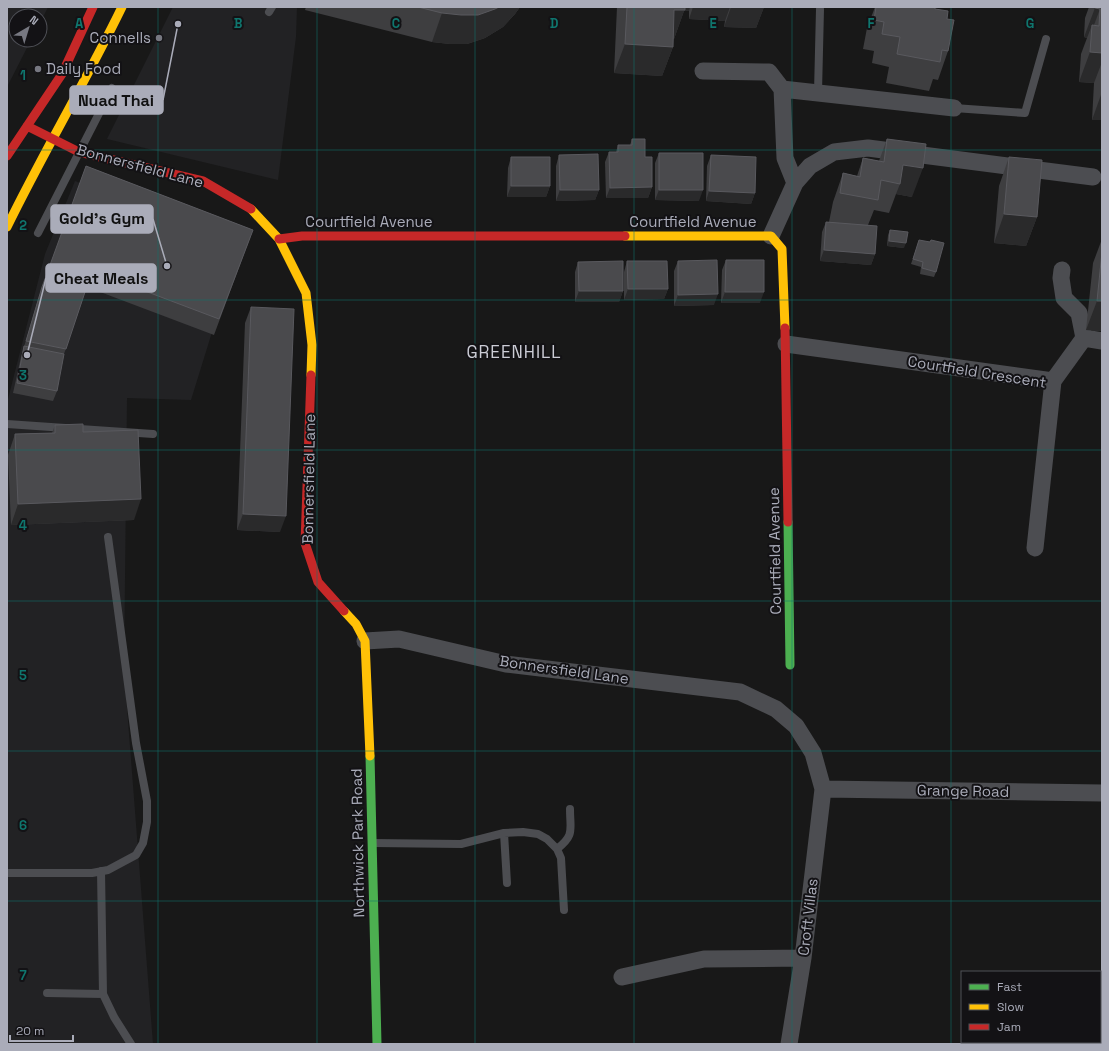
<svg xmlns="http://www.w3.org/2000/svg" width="1109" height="1051" viewBox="0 0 1109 1051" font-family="'Space Grotesk',sans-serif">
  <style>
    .built { fill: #222224 }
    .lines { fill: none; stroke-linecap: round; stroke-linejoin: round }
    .lane { stroke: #4c4d51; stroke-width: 8 }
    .street { stroke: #4c4d51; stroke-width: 17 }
    .fast { stroke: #4caf50; stroke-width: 9 }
    .slow { stroke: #ffc107; stroke-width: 9 }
    .jam { stroke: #c62828; stroke-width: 9 }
    .wall { fill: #3e3e40 }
    .shaded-wall { fill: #2a2a2b }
    .building { fill: #4a4a4d; stroke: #59595e }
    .grid { fill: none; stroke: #0f766e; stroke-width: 1; stroke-opacity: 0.55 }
    .poi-dot { fill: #777881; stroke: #131215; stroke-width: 1.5 }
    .labels { text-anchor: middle; stroke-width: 4; stroke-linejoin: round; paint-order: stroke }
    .poi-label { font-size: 15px; fill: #aaacb9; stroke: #131215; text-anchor: end }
    .street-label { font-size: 15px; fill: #aaacb9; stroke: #131215 }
    .quarter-label { font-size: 17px; letter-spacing: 1px; fill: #cbccd5; stroke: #131215 }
    .grid-label { font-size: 13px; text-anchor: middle; font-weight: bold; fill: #0f766e; stroke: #131215; stroke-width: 4; stroke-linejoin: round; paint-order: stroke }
    .leader { fill: none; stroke: #aaacb9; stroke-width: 1.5 }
    .callout-dot { fill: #aaacb9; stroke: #131215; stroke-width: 1.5 }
    .callout { fill: #aaacb9; stroke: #aaacb9; stroke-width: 1.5 }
    .callout-label { font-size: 16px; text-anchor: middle; font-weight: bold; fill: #111 }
  </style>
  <rect width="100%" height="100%" fill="#181818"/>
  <path class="built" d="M 7,7 L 48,7 L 40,23 L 40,16 L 16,16 L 16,40 L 31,40 L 7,87 Z
    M 173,7 L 297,7 L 296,37 L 278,180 L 107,139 Z
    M 75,181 L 239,245 L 191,400 L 127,398 L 124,669 L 153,1044 L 7,1044 L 7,439 L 8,399 L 45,254 Z"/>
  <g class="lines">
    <path class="lane" d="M 269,12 L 272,7
      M 818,92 L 820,9
      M 954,108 L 1025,113 L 1046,39
      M 38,233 L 112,88
      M 7,424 L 153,434
      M 504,833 L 507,883
      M 373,843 L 461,844 L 504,833 L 523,832 L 538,834 L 547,839 L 557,849 L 561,858 L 564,910
      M 557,849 C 575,835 570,830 570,809
      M 101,871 L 103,994 L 114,1017 L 131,1044
      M 7,873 L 92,873 L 108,870 L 136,855 L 143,843 L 147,822 L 147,801 L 136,743 L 108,537
      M 47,993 L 103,994"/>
    <path class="street" d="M 703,71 L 769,72 L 782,89 L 785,158 L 795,183
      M 782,89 L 954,108
      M 771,236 L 795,183 L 810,166 L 834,152 L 868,148 L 1093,177
      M 1062,270 L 1061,278 L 1064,298 L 1079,313 L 1084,338
      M 786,344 L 1053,381 L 1035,548
      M 1053,381 L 1084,338 L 1102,341
      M 365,641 L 399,639 L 506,664 L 740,692 L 776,709 L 796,726 L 813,753 L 823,789 L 803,958 L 789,1044
      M 823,789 L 1102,793
      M 622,977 L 704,959 L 803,958
      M 1100,1022 L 1102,1021
      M 1018,1044 L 1025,1042"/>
    <path class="fast" d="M 788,522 L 790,665
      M 370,756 L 377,1044"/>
    <path class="slow" d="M 251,209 L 279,239 L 306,293 L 312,345 L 311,375
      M 7,227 C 43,153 86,81 122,7
      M 625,236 L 771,236 L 782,249 L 785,328
      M 344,611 L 356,624 L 365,641 L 370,756"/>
    <path class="jam" d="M 27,126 L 79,152 L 203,181 L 251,209
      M 7,156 L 62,74 L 93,7
      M 279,239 L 302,236 L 625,236
      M 785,328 L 788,522
      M 311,375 L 305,543 L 318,582 L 344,611"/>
  </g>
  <path class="wall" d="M 306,7 L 520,7 L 515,14 L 503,27 L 485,38 L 467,44 L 450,44 L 432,42 L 305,10 Z
    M 617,7 L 764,7 L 756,28 L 724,27 L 725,21 L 689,19 L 689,11 L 684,11 L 674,39 L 673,39 L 673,47 L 662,76 L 614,73 Z
    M 875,7 L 935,7 L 935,9 L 947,19 L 948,51 L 938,80 L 933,79 L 929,91 L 886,83 L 889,67 L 872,63 L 874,51 L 863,49 L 867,28 Z
    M 1089,7 L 1102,7 L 1102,120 L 1092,120 L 1094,83 L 1079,82 L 1081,54 L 1087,38 L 1084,37 L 1085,18 Z
    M 632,139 L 645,157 L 652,187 L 648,198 L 606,198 L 605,162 L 609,152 L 616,152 L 618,145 L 630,145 Z
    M 887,139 L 912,197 L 896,194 L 889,213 L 874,210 L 868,225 L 875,254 L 871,265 L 820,261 L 822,232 L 826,222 L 829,222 L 833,202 L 843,173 L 857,176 L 863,158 L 879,161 Z
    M 659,153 L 699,201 L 655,200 L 655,163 Z
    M 559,155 L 599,190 L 595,200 L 556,201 L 556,166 Z
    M 711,155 L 755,193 L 751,204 L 706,201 L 707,166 Z
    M 511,157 L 550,186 L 546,197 L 507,197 L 508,168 Z
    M 1009,157 L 1037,217 L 1026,246 L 994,243 L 999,186 Z
    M 86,166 L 253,230 L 214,335 L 87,287 L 64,354 L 57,391 L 53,401 L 13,393 L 21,357 L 37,303 Z
    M 890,230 L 904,248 L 887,246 L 888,235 Z
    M 1102,239 L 1102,331 L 1086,330 L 1093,263 Z
    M 919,240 L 936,272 L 934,277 L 920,274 L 921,267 L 911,264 Z
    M 726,260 L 760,303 L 721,303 L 722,270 Z
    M 627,261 L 668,289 L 664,299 L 624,300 L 624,272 Z
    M 678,261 L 714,305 L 674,306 L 674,271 Z
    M 578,262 L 623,291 L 619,302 L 575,302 L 575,272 Z
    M 251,307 L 280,532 L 237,530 L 245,323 Z
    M 55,425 L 83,432 L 134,520 L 11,525 L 8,455 L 15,434 L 52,433 Z"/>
  <path class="shaded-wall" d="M 499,7 L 520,7 L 515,14 L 503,27 L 485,38 L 467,44 L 450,44 L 432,42 L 442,13 Z
    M 672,7 L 690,7 L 689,11 L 684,11 L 674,39 L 664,39 Z
    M 693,7 L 730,7 L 725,21 L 689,19 Z
    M 731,7 L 764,7 L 756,28 L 724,27 Z
    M 1095,8 L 1100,9 L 1091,33 L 1092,25 L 1087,38 L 1084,37 Z
    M 625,44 L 673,47 L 662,76 L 614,73 Z
    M 1090,52 L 1102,53 L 1102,62 L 1094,83 L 1079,82 Z
    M 1102,92 L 1102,120 L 1092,120 Z
    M 903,165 L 923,168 L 912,197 L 896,194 L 900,184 Z
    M 511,186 L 550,186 L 546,197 L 507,197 Z
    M 652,187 L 648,198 L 606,198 L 610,188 Z
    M 560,190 L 599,190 L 595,200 L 556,201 Z
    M 659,190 L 703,190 L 699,201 L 655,200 Z
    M 709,191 L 755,193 L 751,204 L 706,201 Z
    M 1004,214 L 1037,217 L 1026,246 L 994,243 Z
    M 889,241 L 906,243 L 904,248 L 887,246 Z
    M 824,250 L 875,254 L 871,265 L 820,261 Z
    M 628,289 L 668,289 L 664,299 L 624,300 Z
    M 579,291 L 623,291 L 619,302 L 575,302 Z
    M 725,292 L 764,292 L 760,303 L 721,303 Z
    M 718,294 L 714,305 L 674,306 L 678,295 Z
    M 1097,301 L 1102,301 L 1102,331 L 1086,330 Z
    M 141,499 L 134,520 L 11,525 L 18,504 Z
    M 243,514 L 286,516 L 280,532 L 237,530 Z"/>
  <path class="building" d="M 418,7 L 499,7 L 495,9 L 478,15 L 461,15 L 442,13 Z
    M 627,7 L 685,7 L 685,10 L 674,10 L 673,47 L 625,44 Z
    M 876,7 L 935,7 L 935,9 L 948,11 L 947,19 L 954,20 L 948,51 L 942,50 L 940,62 L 897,54 L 900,37 L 882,34 L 884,22 L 874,20 Z
    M 1095,7 L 1102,7 L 1102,53 L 1090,52 L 1092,25 L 1099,26 L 1100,9 L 1095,8 Z
    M 632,139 L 645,139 L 645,157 L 652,157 L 652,187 L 610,188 L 609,152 L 618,152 L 618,145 L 632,145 Z
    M 887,139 L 926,144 L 923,168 L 903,165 L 900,184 L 881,180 L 878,200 L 840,193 L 843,173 L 860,177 L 863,158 L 884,162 Z
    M 659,153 L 703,153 L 703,190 L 659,190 Z
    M 598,154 L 599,190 L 560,190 L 559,155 Z
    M 711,155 L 756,157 L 755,193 L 709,191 Z
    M 511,157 L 550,157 L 550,186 L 511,186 Z
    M 1009,157 L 1042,160 L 1037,217 L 1004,214 Z
    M 86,166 L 253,230 L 219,319 L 92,271 L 66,349 L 26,341 L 42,287 Z
    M 826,222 L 877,226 L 875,254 L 824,250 Z
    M 890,230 L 908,232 L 906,243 L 889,241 Z
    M 919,240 L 930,242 L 931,240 L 944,243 L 936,272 L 922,268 L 923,262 L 913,259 Z
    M 1102,252 L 1102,301 L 1097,301 Z
    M 717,260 L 718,294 L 678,295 L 678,261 Z
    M 726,260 L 764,260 L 764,292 L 725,292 Z
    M 623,261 L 623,291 L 579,291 L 578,262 Z
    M 627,261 L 667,261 L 668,289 L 628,289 Z
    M 251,307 L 294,309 L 286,516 L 243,514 Z
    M 24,346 L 64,354 L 57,391 L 17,383 Z
    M 83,424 L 83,432 L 138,430 L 141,499 L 18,504 L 15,434 L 55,433 L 55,425 Z"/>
  <path class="grid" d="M 158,7 L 158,1044M 317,7 L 317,1044M 475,7 L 475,1044M 634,7 L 634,1044M 792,7 L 792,1044M 951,7 L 951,1044M 7,150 L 1102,150M 7,300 L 1102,300M 7,450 L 1102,450M 7,601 L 1102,601M 7,751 L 1102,751M 7,901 L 1102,901"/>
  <g class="poi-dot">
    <circle cx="159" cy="38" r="4"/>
    <circle cx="38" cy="69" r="4"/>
  </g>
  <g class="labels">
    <g class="poi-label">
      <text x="151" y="43">Connells</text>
      <text x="46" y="74" text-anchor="start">Daily Food</text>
    </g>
    <g class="street-label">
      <text transform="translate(140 166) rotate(15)" y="5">Bonnersfield Lane</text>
      <text x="369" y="227">Courtfield Avenue</text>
      <text x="693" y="227">Courtfield Avenue</text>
      <text transform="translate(977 372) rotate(9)" y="5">Courtfield Crescent</text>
      <text transform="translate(309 479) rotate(-89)" y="5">Bonnersfield Lane</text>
      <text transform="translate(775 551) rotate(-91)" y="5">Courtfield Avenue</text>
      <text transform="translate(564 670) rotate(8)" y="5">Bonnersfield Lane</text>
      <text transform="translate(963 791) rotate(1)" y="5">Grange Road</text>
      <text transform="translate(358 843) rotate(-91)" y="5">Northwick Park Road</text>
      <text transform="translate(808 917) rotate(-83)" y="5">Croft Villas</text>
    </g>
    <g class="quarter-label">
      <text x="514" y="358">GREENHILL</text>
    </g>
  </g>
  <g class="grid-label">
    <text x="79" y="28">A</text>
    <text x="238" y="28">B</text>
    <text x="396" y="28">C</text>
    <text x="554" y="28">D</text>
    <text x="713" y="28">E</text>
    <text x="871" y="28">F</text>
    <text x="1030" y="28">G</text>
    <text x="23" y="80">1</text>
    <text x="23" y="230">2</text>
    <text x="23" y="380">3</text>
    <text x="23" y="530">4</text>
    <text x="23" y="680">5</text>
    <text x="23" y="830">6</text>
    <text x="23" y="980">7</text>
  </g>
  <path class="leader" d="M178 24L163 100M167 266L153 219M27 355L46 278"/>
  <g class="callout-dot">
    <circle cx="178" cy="24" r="4"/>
    <circle cx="167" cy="266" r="4"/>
    <circle cx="27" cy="355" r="4"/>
  </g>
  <g class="callout">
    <rect x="70" y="86" width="93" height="28" rx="4"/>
    <rect x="51" y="205" width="102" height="28" rx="4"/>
    <rect x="46" y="264" width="110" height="28" rx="4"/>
  </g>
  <g class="callout-label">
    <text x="116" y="106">Nuad Thai</text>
    <text x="102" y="224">Gold's Gym</text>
    <text x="101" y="284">Cheat Meals</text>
  </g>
  <rect width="1109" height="1051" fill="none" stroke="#aaacb9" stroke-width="16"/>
  <rect x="961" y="971" width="140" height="72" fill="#131215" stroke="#4f5057"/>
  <rect x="969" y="984" width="20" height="6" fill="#4caf50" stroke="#4f5057"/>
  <text x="997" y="991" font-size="12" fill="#aaacb9">Fast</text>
  <rect x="969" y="1004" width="20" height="6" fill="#ffc107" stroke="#4f5057"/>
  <text x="997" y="1011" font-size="12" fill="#aaacb9">Slow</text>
  <rect x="969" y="1024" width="20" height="6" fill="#c62828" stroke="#4f5057"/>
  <text x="997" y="1031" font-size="12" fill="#aaacb9">Jam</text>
  <g transform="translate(28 28) rotate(38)"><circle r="19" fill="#131215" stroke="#4f5057"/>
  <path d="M0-3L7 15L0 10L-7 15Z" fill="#777881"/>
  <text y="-6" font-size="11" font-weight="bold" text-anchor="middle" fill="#aaacb9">N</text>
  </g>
  <path d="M10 1035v6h63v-6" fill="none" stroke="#aaacb9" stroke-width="2"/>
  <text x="16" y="1035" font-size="12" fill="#aaacb9" stroke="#131215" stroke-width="3" paint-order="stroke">20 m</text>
</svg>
